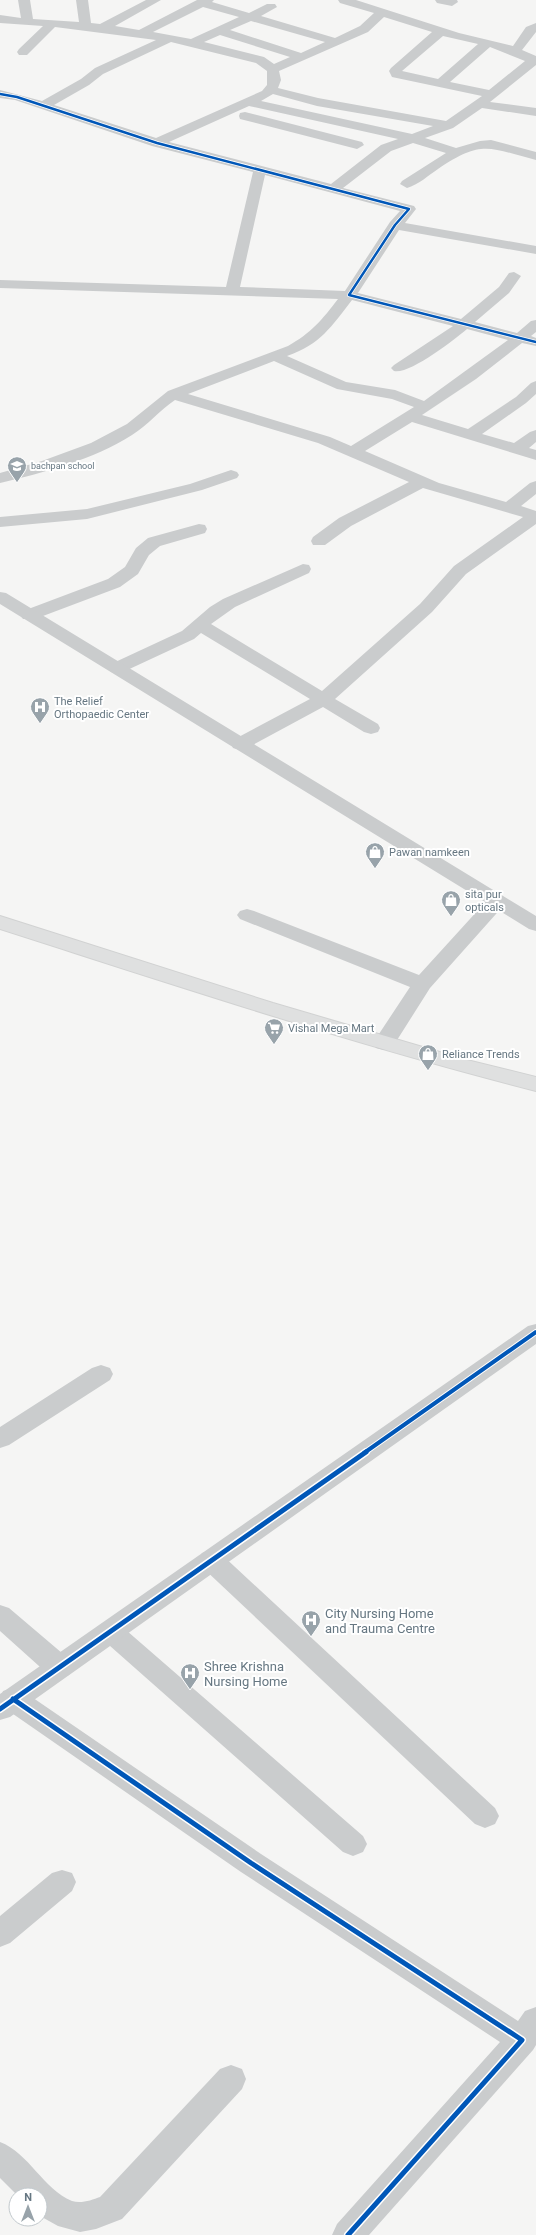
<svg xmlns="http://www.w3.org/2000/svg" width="536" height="2235" viewBox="0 0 536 2235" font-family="Roboto,sans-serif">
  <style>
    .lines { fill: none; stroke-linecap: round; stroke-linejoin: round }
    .trunk-casing { stroke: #d1d2d2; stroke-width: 2 }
    .minor { fill: #cacccd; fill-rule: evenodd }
    .tertiary { fill: #cacccd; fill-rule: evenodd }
    .trunk { fill: #dfe0e0; fill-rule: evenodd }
    .cycleway-far2-casing { stroke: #fff; stroke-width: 4 }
    .cycleway-far1-casing { stroke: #fff; stroke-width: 6 }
    .cycleway-casing { stroke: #fff; stroke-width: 8 }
    .cycleway-far2 { stroke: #0057b8; stroke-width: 2.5 }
    .cycleway-far1 { stroke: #0057b8; stroke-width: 4 }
    .cycleway { stroke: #0057b8; stroke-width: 5 }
    .labels { text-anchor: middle; stroke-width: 4; stroke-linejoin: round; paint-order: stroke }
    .far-poi-label { font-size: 9px; fill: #667782; stroke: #fff; text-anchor: start }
    .poi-label { font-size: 11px; fill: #667782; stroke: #fff; text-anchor: start }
    .near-poi-label { font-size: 13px; fill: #667782; stroke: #fff; text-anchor: start }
  </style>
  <rect width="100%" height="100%" fill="#f5f5f4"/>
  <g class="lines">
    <defs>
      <path id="trunk" d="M 0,916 L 273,1003 L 467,1060 L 536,1077 L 536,1091 C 355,1045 178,986 0,929 Z"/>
    </defs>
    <use href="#trunk" class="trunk-casing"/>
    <path class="minor" d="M 18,0 L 30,0 L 33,19 L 79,22 L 76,0 L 88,0 L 91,23 L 100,24 L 146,0 L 161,0 L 115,26 L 139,30 L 197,0 L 214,0 L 212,2 L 249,13 L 267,4 L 275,4 L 277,7 L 261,16 L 335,38 L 360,26 L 374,13 L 340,3 L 338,0 L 356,0 L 459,33 L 513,46 L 526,27 L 536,23 L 536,32 L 522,50 L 536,56 L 536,65 L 490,102 L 536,108 L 536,116 L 482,108 L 453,128 L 425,138 L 456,148 L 480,141 L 491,140 L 536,152 L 536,160 C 489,148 482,139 438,169 C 429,175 418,185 407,188 L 400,184 L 402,181 L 446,153 L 413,143 L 391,151 L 343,188 L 414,206 L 416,209 L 405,223 L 536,246 L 536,254 L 399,230 L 358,293 L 461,319 L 499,287 L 509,273 L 514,272 L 521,276 L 509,293 L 475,322 L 517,333 L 531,321 L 536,320 L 536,332 L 531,336 L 536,338 L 536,346 L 522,343 L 476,379 L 422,415 L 468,429 L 516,397 L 531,383 L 536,381 L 536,394 L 526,403 L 482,434 L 514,443 L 530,432 L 536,430 L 536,442 L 529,448 L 536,450 L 536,460 L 412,422 L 365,451 L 439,483 L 506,502 L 530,483 L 536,481 L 536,494 L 521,506 L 536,511 L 536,524 L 466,574 L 432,612 L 335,699 L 378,724 L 380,728 L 378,732 L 371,734 L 364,732 L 323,707 L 247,748 L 240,750 L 233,748 L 231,744 L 233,740 L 310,699 L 201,633 L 194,639 L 123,672 L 117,673 L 111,672 L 108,668 L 111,664 L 182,631 L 210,607 L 223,599 L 303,564 L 309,565 L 311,569 L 309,573 L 235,607 L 211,624 L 322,691 L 420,604 L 454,566 L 523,517 L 423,488 L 351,526 L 325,545 L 313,545 L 311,541 L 313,537 L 339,518 L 409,482 L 318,443 L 175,400 C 160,410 148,425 132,435 C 93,460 45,472 0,483 L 0,473 L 42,461 L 91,443 L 127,424 L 168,391 L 288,346 C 311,333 322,320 338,299 L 0,288 L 0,280 L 226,287 L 253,172 L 152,146 L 15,100 L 0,98 L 0,90 L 42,101 L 81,79 L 95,68 L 156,40 L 55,27 L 27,55 L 19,55 L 17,52 L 19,49 L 43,26 L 0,23 L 0,15 L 21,18 ZM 203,7 L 239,17 L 191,39 L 153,32 ZM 384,17 L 432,32 L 391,68 L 389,71 L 392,77 L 482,96 L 446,121 L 318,98 L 278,88 L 281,80 L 279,71 L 368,32 ZM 251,21 L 325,42 L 301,53 L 230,30 ZM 220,35 L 290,57 L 274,64 L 264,57 L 204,42 ZM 443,36 L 478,44 L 438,79 L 402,71 ZM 171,42 L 256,63 L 267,71 L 267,85 L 262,91 L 156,138 L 54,105 L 89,85 L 103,74 ZM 490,47 L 525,61 L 489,90 L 450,82 ZM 273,94 L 317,106 L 433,126 L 412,134 L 261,101 ZM 249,106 L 398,139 L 381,145 L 331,184 L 169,142 ZM 265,175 L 400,211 L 390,222 L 345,291 L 240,287 ZM 352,300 L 453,326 L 394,365 L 391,368 L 394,371 C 409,375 454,340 467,329 L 508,340 L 424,401 L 395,390 L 346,382 L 287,356 C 321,344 331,327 352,300 ZM 274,361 L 337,389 L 392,399 L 414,407 L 351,446 L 330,437 L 188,394 Z
      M 435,0 L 457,0 L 458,2 L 452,6 L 437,3 Z
      M 245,112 L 362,142 L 364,145 L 357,149 L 240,119 L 239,116 L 240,113 Z
      M 231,470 L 237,472 L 239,475 L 237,478 L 202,490 L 87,519 L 0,527 L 0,517 L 87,509 L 190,484 Z
      M 199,524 L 205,525 L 207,529 L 205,533 L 160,546 L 149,555 L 138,574 L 120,587 L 35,619 L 23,619 L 20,615 L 23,611 L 108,579 L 125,567 L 136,548 L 148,538 Z
      M 497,895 L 504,897 L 507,901 L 504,905 L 430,988 L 392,1048 L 384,1050 L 376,1048 L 373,1043 L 410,987 L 240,919 L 237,915 L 240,911 L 247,909 L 254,911 L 419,975 L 490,897 Z
      M 101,1365 L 110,1368 L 113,1374 L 110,1380 L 9,1445 L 0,1448 L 0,1427 L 92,1368 Z
      M 211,1550 L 220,1553 L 495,1808 L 499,1816 L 495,1824 L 485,1828 L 475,1824 L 202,1567 L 198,1560 L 202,1553 Z
      M 0,1605 L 9,1608 L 69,1659 L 73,1667 L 69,1675 L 59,1678 L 49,1675 L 0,1631 Z
      M 110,1621 L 119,1624 L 363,1836 L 367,1844 L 363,1852 L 353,1856 L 343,1852 L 101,1638 L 97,1631 L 101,1624 Z
      M 13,1688 L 23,1691 L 261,1854 L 518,2021 L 525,2011 L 536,2007 L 536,2045 L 533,2050 L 369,2235 L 332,2235 L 337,2224 L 500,2042 L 241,1872 L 3,1707 L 0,1700 L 3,1691 Z
      M 62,1870 L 72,1873 L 76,1882 L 72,1891 L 10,1943 L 0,1947 L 0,1916 L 52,1873 Z
      M 231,2065 L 242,2069 L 246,2079 L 242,2089 L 122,2219 L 96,2229 L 80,2232 L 58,2226 L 40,2216 L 40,2195 L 17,2195 L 0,2178 L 0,2142 C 29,2153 43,2189 72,2201 C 81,2204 92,2200 100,2197 L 220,2069 Z"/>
    <path class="tertiary" d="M 0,592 L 6,593 L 536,916 L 536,931 L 529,929 L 0,604 Z
      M 536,1324 L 536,1344 L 10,1717 L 0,1720 L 0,1694 L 528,1326 Z"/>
    <use href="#trunk" class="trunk"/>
    <defs>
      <path id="cycleway-far2" d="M 0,94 L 17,97 L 157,143 L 409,209 L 395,225 L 349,295 L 536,342"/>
      <path id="cycleway-far1" d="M 364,1453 L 536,1332"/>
      <path id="cycleway" d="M 13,1699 L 251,1863 L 522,2040 L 348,2235
        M 0,1709 L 366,1452"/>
    </defs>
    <use href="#cycleway-far2" class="cycleway-far2-casing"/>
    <use href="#cycleway-far1" class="cycleway-far1-casing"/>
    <use href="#cycleway" class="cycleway-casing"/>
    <use href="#cycleway-far2" class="cycleway-far2"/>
    <use href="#cycleway-far1" class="cycleway-far1"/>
    <use href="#cycleway" class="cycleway"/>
  </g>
  <defs>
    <symbol id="school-pin" viewBox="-11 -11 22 30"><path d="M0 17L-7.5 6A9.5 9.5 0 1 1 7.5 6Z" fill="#98a3aa" stroke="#fff"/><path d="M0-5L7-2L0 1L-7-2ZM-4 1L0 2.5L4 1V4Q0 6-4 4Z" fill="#fff"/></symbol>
    <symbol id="hospital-pin" viewBox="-11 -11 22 30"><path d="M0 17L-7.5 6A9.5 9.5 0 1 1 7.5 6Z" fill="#98a3aa" stroke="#fff"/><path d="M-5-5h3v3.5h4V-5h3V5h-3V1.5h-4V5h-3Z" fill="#fff"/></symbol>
    <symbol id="shop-pin" viewBox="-11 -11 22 30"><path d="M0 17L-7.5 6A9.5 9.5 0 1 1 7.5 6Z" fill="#98a3aa" stroke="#fff"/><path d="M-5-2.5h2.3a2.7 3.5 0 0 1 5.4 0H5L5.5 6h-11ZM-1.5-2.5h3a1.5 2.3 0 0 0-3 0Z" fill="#fff"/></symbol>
    <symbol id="supermarket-pin" viewBox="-11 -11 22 30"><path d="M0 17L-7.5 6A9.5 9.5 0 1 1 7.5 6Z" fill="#98a3aa" stroke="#fff"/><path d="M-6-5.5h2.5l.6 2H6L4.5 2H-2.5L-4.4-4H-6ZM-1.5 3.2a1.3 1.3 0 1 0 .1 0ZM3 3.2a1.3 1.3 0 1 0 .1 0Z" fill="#fff"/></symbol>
  </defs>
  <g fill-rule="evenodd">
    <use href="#school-pin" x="6" y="455" width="22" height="30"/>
    <use href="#hospital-pin" x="29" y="696" width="22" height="30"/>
    <use href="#shop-pin" x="364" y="841" width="22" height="30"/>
    <use href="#shop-pin" x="440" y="889" width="22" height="30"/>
    <use href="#supermarket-pin" x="263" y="1017" width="22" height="30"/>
    <use href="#shop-pin" x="417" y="1043" width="22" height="30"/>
    <use href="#hospital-pin" x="300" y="1609" width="22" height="30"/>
    <use href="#hospital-pin" x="179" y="1662" width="22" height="30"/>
  </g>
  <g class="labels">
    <g class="far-poi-label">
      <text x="31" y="469">bachpan school</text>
    </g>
    <g class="poi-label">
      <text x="54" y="705">The Relief<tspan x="54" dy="13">Orthopaedic Center</tspan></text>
      <text x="389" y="856">Pawan namkeen</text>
      <text x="465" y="898">sita pur<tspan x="465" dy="13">opticals</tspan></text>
      <text x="288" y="1032">Vishal Mega Mart</text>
      <text x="442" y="1058">Reliance Trends</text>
    </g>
    <g class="near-poi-label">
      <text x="325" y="1618">City Nursing Home<tspan x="325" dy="15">and Trauma Centre</tspan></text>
      <text x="204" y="1671">Shree Krishna<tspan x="204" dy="15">Nursing Home</tspan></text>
    </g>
  </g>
  <g transform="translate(28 2207)"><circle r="19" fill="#ffffff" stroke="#c2c9cd"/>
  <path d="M0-3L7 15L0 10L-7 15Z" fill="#98a3aa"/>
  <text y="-6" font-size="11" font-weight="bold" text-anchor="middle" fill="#667782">N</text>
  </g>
</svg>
